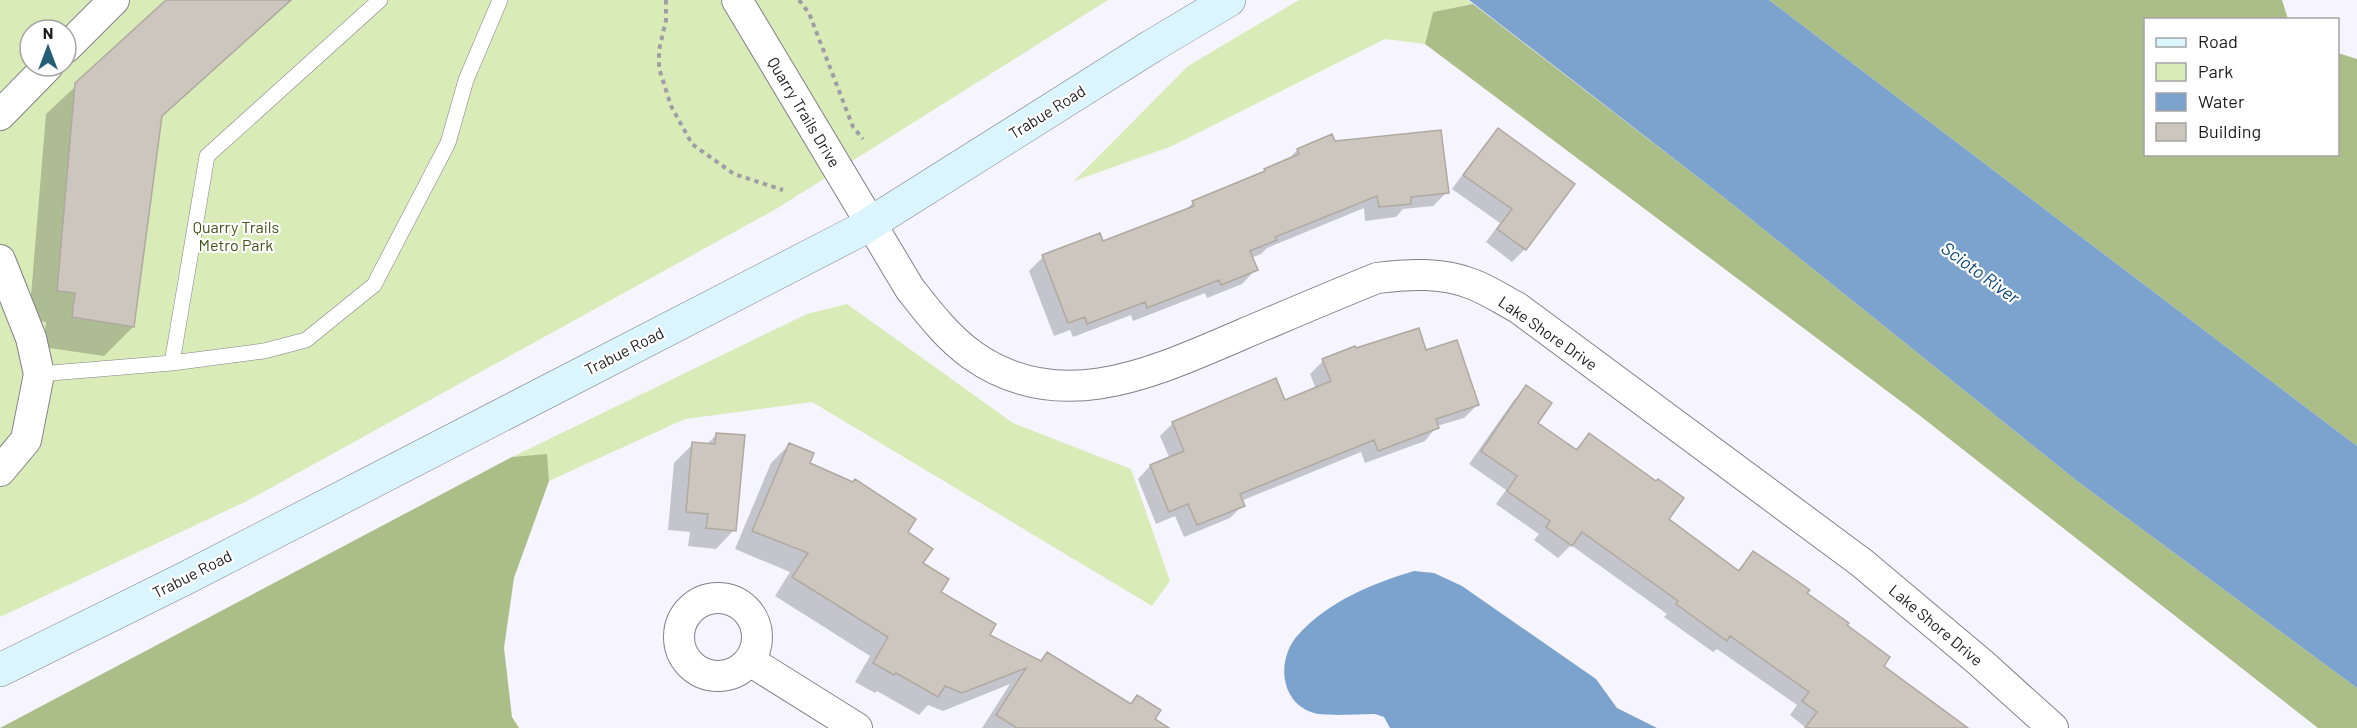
<svg xmlns="http://www.w3.org/2000/svg" width="2357" height="728" viewBox="0 0 2357 728" font-family="Barlow,sans-serif">
  <style>
    .green { fill: #d9ebb7; fill-rule: evenodd }
    .forest { fill: #acbe88 }
    .water { fill: #7ca3ce }
    .shadow { fill: #0003 }
    .building { fill: #ccc6be; stroke: #afa9a1; stroke-width: 1.5 }
    .lines { fill: none; stroke-linecap: round; stroke-linejoin: round }
    .lane-casing { stroke: #82818a; stroke-width: 16 }
    .street-casing { stroke: #82818a; stroke-width: 32 }
    .secondary-casing { stroke: #82818a; stroke-width: 34 }
    .path { stroke: #9f9ea6; stroke-width: 4; stroke-dasharray: 4.5 4.5; stroke-linecap: butt }
    .lane { stroke: #fff; stroke-width: 15 }
    .street { stroke: #fff; stroke-width: 30 }
    .secondary { stroke: #daf5fe; stroke-width: 33 }
    .labels { text-anchor: middle; stroke-width: 4.5; stroke-linejoin: round; paint-order: stroke }
    .street-label { font-size: 16px; fill: #1c1b1f; stroke: #fff }
    .park-label { font-size: 16px; fill: #435318; stroke: #fff }
    .water-label { font-size: 18px; font-style: italic; fill: #064277; stroke: #fff }
  </style>
  <rect width="100%" height="100%" fill="#f6f5ff"/>
  <path class="green" d="M 0,0 L 1108,0 L 776,209 L 247,501 L 0,617 ZM 30,30 L 66,30 L 66,66 L 30,66 Z
    M 1299,0 L 1468,0 L 1473,4 L 1433,12 L 1425,44 L 1385,39 L 1172,146 L 1074,181 L 1188,66 Z
    M 847,304 L 1013,423 L 1131,469 L 1170,581 L 1152,606 L 812,402 L 685,419 L 549,481 L 546,455 L 512,457 L 807,314 Z"/>
  <path class="forest" d="M 1769,0 L 2282,0 L 2288,19 L 2146,20 L 2146,154 L 2338,154 L 2338,53 L 2357,59 L 2357,446 Z
    M 1473,4 L 1726,199 L 2077,481 L 2357,688 L 2357,728 L 2318,728 L 1919,415 L 1425,44 L 1433,12 Z
    M 547,454 L 549,481 L 514,578 L 504,648 L 512,717 L 519,728 L 0,728 L 512,457 Z"/>
  <path class="water" d="M 1469,0 L 1769,0 L 2357,446 L 2357,688 L 2077,481 L 1726,199 Z
    M 1414,571 L 1434,573 L 1462,586 L 1596,679 L 1617,708 L 1657,728 L 1390,728 L 1384,717 L 1375,714 C 1360,714 1323,717 1311,712 C 1279,700 1277,658 1298,635 C 1329,601 1371,584 1414,571 Z"/>
  <path class="shadow" d="M 168,0 L 292,0 L 160,118 L 133,327 L 104,356 L 43,347 L 46,322 L 29,320 L 46,114 Z
    M 1498,130 L 1525,249 L 1512,262 L 1486,242 L 1500,223 L 1452,189 L 1486,143 Z
    M 1334,143 L 1447,192 L 1433,206 L 1403,209 L 1396,217 L 1365,221 L 1364,208 L 1267,248 L 1261,254 L 1251,258 L 1256,269 L 1242,284 L 1207,298 L 1205,293 L 1133,321 L 1131,315 L 1073,337 L 1070,330 L 1054,336 L 1029,271 L 1043,257 L 1102,243 L 1184,211 L 1193,203 L 1259,175 L 1264,170 L 1287,161 L 1297,150 Z
    M 1355,350 L 1425,352 L 1477,405 L 1464,418 L 1437,426 L 1425,441 L 1365,463 L 1361,452 L 1241,501 L 1243,505 L 1230,518 L 1184,537 L 1175,516 L 1156,524 L 1138,479 L 1150,466 L 1170,459 L 1160,436 L 1173,423 L 1284,402 L 1316,389 L 1310,374 L 1323,361 Z
    M 1527,387 L 1536,423 L 1575,450 L 1589,435 L 1667,519 L 1737,571 L 1754,553 L 1845,626 L 1882,666 L 1967,728 L 1806,728 L 1790,715 L 1797,705 L 1717,649 L 1713,652 L 1664,617 L 1667,614 L 1571,545 L 1558,558 L 1534,540 L 1539,534 L 1496,504 L 1506,490 L 1469,464 L 1514,400 Z
    M 716,435 L 734,530 L 716,549 L 688,546 L 690,532 L 668,530 L 674,463 L 693,444 L 706,445 Z
    M 789,445 L 808,464 L 905,532 L 921,564 L 939,592 L 988,636 L 1039,662 L 1047,654 L 1130,705 L 1138,697 L 1153,719 L 1167,728 L 982,728 L 1010,684 L 943,711 L 928,705 L 919,715 L 877,691 L 875,693 L 855,682 L 870,656 L 775,596 L 790,572 L 735,549 L 771,463 Z"/>
  <path class="building" d="M 166,0 L 291,0 L 162,116 L 134,327 L 72,317 L 75,293 L 57,291 L 75,83 Z
    M 1498,128 L 1575,184 L 1526,250 L 1497,229 L 1512,209 L 1463,175 Z
    M 1441,130 L 1449,193 L 1411,197 L 1411,204 L 1379,207 L 1377,196 L 1275,237 L 1277,240 L 1250,251 L 1258,270 L 1221,285 L 1219,280 L 1147,308 L 1145,302 L 1087,324 L 1085,317 L 1068,323 L 1042,255 L 1100,233 L 1103,241 L 1194,206 L 1192,201 L 1265,171 L 1264,169 L 1299,154 L 1297,149 L 1332,134 L 1335,141 Z
    M 1419,328 L 1426,350 L 1457,340 L 1479,405 L 1436,419 L 1439,428 L 1378,451 L 1374,440 L 1240,494 L 1245,506 L 1197,525 L 1188,504 L 1169,512 L 1150,465 L 1184,451 L 1172,422 L 1276,378 L 1285,400 L 1331,381 L 1322,359 L 1355,346 L 1356,348 Z
    M 1526,385 L 1552,403 L 1538,423 L 1577,450 L 1589,433 L 1656,481 L 1658,479 L 1684,498 L 1669,519 L 1739,571 L 1753,551 L 1790,576 L 1810,590 L 1807,593 L 1849,623 L 1847,625 L 1890,657 L 1884,666 L 1968,728 L 1805,728 L 1817,712 L 1802,701 L 1809,692 L 1730,636 L 1727,641 L 1676,604 L 1678,601 L 1582,532 L 1572,546 L 1546,527 L 1550,521 L 1507,491 L 1517,476 L 1481,451 Z
    M 716,433 L 745,435 L 736,531 L 706,528 L 708,514 L 686,512 L 692,442 L 715,444 Z
    M 789,443 L 814,453 L 810,463 L 853,482 L 855,479 L 916,519 L 908,532 L 933,549 L 923,563 L 949,579 L 941,592 L 996,624 L 990,635 L 1041,661 L 1047,652 L 1131,704 L 1137,695 L 1161,710 L 1155,719 L 1169,728 L 1017,728 L 996,715 L 1026,668 L 962,693 L 945,686 L 938,697 L 896,673 L 894,675 L 873,663 L 888,637 L 792,577 L 808,553 L 752,531 Z"/>
  <g class="lines">
    <defs>
      <path id="lane" d="M 172,363 L 207,156 L 380,0
        M 39,374 L 172,363 L 264,351 L 306,340 L 374,285 L 448,143 L 466,80 L 500,0"/>
      <path id="street" d="M 737,0 L 910,289 C 929,313 947,337 972,355 C 1061,418 1156,371 1243,334 C 1288,315 1332,296 1377,278 C 1408,274 1442,272 1472,284 C 1488,290 1503,300 1518,308 L 1862,563 L 1981,663 L 2053,728
        M 66,48 L 114,0
        M 0,115 L 48,66
        M 0,260 L 31,338 L 39,374 L 26,440 L 0,471
        M679 637a39 39 0 1 1 78 0a39 39 0 1 1-78 0Z
        M 750,661 L 857,728"/>
      <path id="secondary" d="M 0,670 L 186,578 L 860,230 L 1152,46 L 1229,0"/>
    </defs>
    <use href="#lane" class="lane-casing"/>
    <use href="#street" class="street-casing"/>
    <use href="#secondary" class="secondary-casing"/>
    <path class="path" d="M 666,0 L 666,20 L 659,50 L 659,68 L 671,106 L 692,144 L 734,174 L 783,190
      M 799,0 L 809,13 L 853,127 L 863,139"/>
    <use href="#lane" class="lane"/>
    <use href="#street" class="street"/>
    <use href="#secondary" class="secondary"/>
  </g>
  <g class="labels">
    <g class="street-label">
      <text transform="translate(804 112) rotate(59)" y="6">Quarry Trails Drive</text>
      <text transform="translate(1047 112) rotate(-32)" y="6">Trabue Road</text>
      <text transform="translate(1548 333) rotate(35)" y="6">Lake Shore Drive</text>
      <text transform="translate(624 351) rotate(-27)" y="6">Trabue Road</text>
      <text transform="translate(192 574) rotate(-27)" y="6">Trabue Road</text>
      <text transform="translate(1936 625) rotate(40)" y="6">Lake Shore Drive</text>
    </g>
    <g class="park-label">
      <text x="236" y="233">Quarry Trails<tspan x="236" dy="18">Metro Park</tspan></text>
    </g>
    <g class="water-label">
      <text transform="translate(1980 273) rotate(36)" y="6">Scioto River</text>
    </g>
  </g>
  <rect x="2144" y="18" width="195" height="138" fill="#ffffff" stroke="#a4a4a5" stroke-width="1.5"/>
  <rect x="2156" y="38" width="30" height="9" fill="#daf5fe" stroke="#a4a4a5" stroke-width="1.5"/>
  <text x="2198" y="48" font-size="18" fill="#1c1b1f">Road</text>
  <rect x="2156" y="63" width="30" height="18" fill="#d9ebb7" stroke="#a4a4a5" stroke-width="1.5"/>
  <text x="2198" y="78" font-size="18" fill="#1c1b1f">Park</text>
  <rect x="2156" y="93" width="30" height="18" fill="#7ca3ce" stroke="#a4a4a5" stroke-width="1.5"/>
  <text x="2198" y="108" font-size="18" fill="#1c1b1f">Water</text>
  <rect x="2156" y="123" width="30" height="18" fill="#ccc6be" stroke="#a4a4a5" stroke-width="1.5"/>
  <text x="2198" y="138" font-size="18" fill="#1c1b1f">Building</text>
  <g transform="translate(48 48)"><circle r="28" fill="#ffffff" stroke="#a4a4a5" stroke-width="1.5"/>
  <path d="M0-4.5L10 22L0 15L-10 22Z" fill="#245f77"/>
  <text y="-9" font-size="16" font-weight="bold" text-anchor="middle" fill="#1c1b1f">N</text>
  </g>
</svg>
